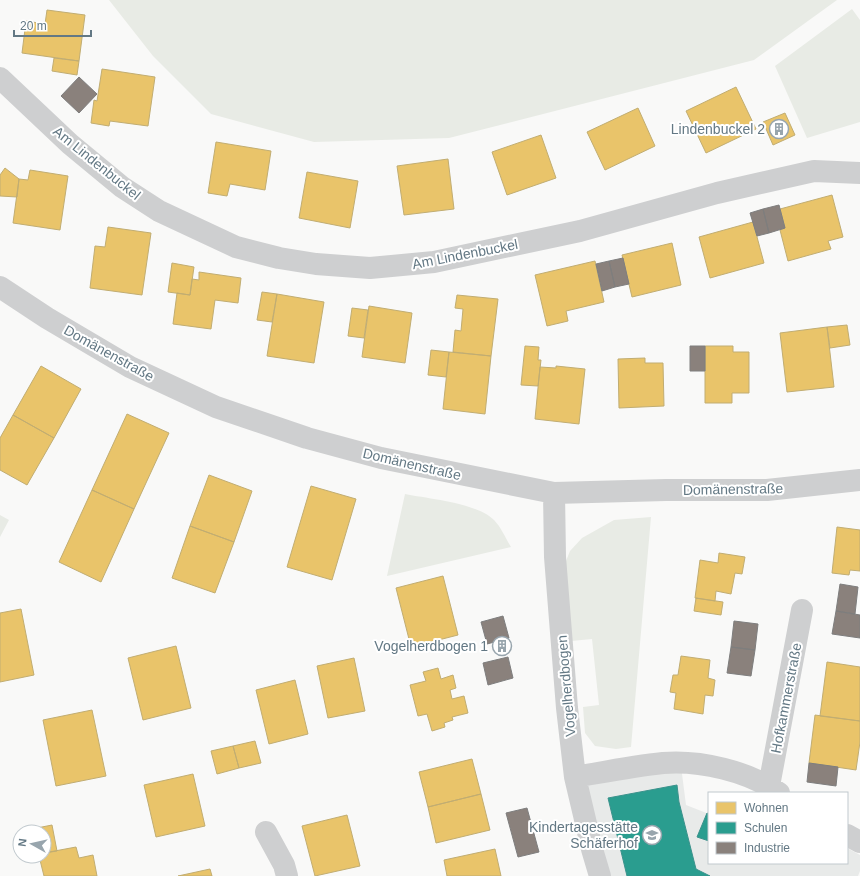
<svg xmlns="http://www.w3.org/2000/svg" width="860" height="876" viewBox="0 0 860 876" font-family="Helvetica,sans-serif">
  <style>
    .built { fill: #e8eae9 }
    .green { fill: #e8ebe5 }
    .homes { fill: #e9c46a; stroke: #c1ad72 }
    .schools { fill: #2a9d8f; stroke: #3b928c }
    .industry { fill: #8a817c; stroke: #7e7e7e }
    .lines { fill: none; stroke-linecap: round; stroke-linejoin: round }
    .street { stroke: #cecfd0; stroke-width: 22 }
    .labels { text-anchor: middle; stroke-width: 4; stroke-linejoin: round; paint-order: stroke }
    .poi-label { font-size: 14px; fill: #637884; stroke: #fff; text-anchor: end }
    .street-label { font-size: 14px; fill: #637884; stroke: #fff }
  </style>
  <rect width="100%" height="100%" fill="#f9f9f8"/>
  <path class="built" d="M 681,766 L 686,805 L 709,814 L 709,863 L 847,863 L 847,848 L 860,855 L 860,871 L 858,876 L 611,876 L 600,842 L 585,778 Z"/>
  <path class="green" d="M 109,0 L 837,0 L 754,60 L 449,138 L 314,142 L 211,114 L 153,56 Z
    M 852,9 L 860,20 L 860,122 L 807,138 L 775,66 Z
    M 405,494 C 430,499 477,503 494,520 C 501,527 506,539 511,547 L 387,576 Z
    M 0,515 L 9,520 L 0,537 Z
    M 651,517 L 631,747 L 616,749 L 595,746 L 585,733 L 583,707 L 599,705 L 592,639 L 571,641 L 564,566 L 570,551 L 582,538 L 614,520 Z"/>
  <path class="homes" d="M 47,10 L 85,15 L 79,61 L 22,53 L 26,21 L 45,24 Z
    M 54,58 L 79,61 L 77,75 L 52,71 Z
    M 102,69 L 155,77 L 148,126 L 110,121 L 109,126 L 91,123 L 94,100 L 97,101 Z
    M 736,87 L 756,129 L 706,153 L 686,111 Z
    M 638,108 L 655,146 L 605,170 L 587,132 Z
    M 785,113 L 795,135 L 773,145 L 763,122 Z
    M 541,135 L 556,178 L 507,195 L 492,152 Z
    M 216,142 L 271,151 L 265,190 L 230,184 L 227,196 L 208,193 Z
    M 448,159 L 454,209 L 404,215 L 397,166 Z
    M 5,168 L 19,179 L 17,197 L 0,196 L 0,175 Z
    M 30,170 L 68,176 L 60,230 L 13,223 L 19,179 L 28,180 Z
    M 307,172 L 358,181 L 350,228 L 299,218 Z
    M 832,195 L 843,237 L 828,241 L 831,249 L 788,261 L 780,230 L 785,228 L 780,209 Z
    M 753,222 L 764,263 L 710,278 L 699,237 Z
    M 108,227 L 151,233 L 142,295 L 90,288 L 95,246 L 105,247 Z
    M 672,243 L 681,285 L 632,297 L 622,255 Z
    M 595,261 L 604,302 L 566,311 L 568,321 L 547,326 L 535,275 Z
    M 172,263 L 194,267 L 190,295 L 168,292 Z
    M 199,272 L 241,278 L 238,303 L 215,300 L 211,329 L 173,324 L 177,293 L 190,295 L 192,279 L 199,280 Z
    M 262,292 L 277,294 L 272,322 L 257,320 Z
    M 277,294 L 324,302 L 314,363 L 267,356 Z
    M 457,295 L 498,299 L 491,356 L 453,352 L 455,330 L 461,331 L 463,309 L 455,308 Z
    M 369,306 L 412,313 L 405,363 L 362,357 Z
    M 352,308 L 368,310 L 364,338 L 348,336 Z
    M 847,325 L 850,345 L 830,348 L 827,327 Z
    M 827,327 L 834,387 L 787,392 L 780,333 Z
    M 525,346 L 539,347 L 538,360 L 541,360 L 538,386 L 521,385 Z
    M 705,346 L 733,346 L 733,352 L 749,352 L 749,393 L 732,393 L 732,403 L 705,403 Z
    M 431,350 L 449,352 L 446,377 L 428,375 Z
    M 449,352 L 491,356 L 485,414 L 443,409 Z
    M 645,358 L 645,363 L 663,363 L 664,406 L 619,408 L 618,359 Z
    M 41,366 L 81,389 L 54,438 L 13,415 Z
    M 556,366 L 585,369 L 579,424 L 535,419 L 540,367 L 556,368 Z
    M 127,414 L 169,433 L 134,509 L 92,490 Z
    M 13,415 L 54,438 L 27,485 L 0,470 L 0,438 Z
    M 209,475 L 252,491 L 234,542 L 190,526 Z
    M 311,486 L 356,499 L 332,580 L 287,567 Z
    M 92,490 L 134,509 L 101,582 L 59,562 Z
    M 190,526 L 234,542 L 215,593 L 172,578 Z
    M 837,527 L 860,530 L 860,571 L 850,570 L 849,575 L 832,573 Z
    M 719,553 L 745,557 L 742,574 L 735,573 L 731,594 L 716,591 L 715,601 L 695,598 L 700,560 L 718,563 Z
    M 443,576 L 458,635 L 411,647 L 396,588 Z
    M 696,598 L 723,602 L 721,615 L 694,611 Z
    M 21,609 L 34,675 L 0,682 L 0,613 Z
    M 504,640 L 507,650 L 499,652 L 496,642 Z
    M 176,646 L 191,708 L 143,720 L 128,658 Z
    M 681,656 L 710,660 L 708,678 L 715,680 L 713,696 L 705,695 L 703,714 L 674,709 L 676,693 L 670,692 L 673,675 L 678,675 Z
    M 354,658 L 365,711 L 328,718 L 317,666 Z
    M 827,662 L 860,667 L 860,721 L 820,716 Z
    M 438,668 L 441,679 L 453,675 L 456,688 L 450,690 L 452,699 L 464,696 L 468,713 L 452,717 L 453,720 L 444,723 L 445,727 L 432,731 L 427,714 L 418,716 L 410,685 L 426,681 L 423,672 Z
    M 295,680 L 308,734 L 269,744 L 256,690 Z
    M 92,710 L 106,776 L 56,786 L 43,720 Z
    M 815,715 L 860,721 L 860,742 L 856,770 L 809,763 Z
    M 255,741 L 261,763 L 239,768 L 233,746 Z
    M 233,746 L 239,768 L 217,774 L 211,751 Z
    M 472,759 L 481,794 L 428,807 L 419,772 Z
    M 193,774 L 205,826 L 156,837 L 144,785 Z
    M 481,794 L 490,830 L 436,843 L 428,807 Z
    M 347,815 L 360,866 L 315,876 L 302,826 Z
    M 52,825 L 57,851 L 44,853 L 44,832 L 28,832 L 27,830 Z
    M 76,847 L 79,858 L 93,855 L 97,876 L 44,876 L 39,856 L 44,856 L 44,853 Z
    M 495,849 L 501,876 L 447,876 L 444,860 Z
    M 210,869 L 212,876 L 178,876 Z"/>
  <path class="schools" d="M 677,785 L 679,802 L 696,869 L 710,876 L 627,876 L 608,798 Z
    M 707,813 L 709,814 L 709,841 L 697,837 Z"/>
  <path class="industry" d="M 79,77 L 97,94 L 79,113 L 61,96 Z
    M 779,205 L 785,228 L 769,233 L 763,209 Z
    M 763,209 L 769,233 L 757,236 L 750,213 Z
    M 623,258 L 629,284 L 615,287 L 609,261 Z
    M 609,261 L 615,287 L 602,291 L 596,264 Z
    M 690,346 L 705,346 L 705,371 L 690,371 Z
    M 840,584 L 858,587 L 855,614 L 836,611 Z
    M 836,611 L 860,615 L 860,638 L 832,634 Z
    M 503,616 L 509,638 L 487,644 L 481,622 Z
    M 734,621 L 758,624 L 755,650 L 731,647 Z
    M 731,647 L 755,650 L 751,676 L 727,673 Z
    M 508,657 L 513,678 L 488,685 L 483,663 Z
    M 809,763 L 838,767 L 836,786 L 807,782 Z
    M 527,808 L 539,852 L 518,857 L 506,813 Z"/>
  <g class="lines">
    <path class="street" d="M 0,78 L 70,144 L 122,187 L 159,211 L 236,247 L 279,258 L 316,264 L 370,268 L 434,262 L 580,231 L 717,193 L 814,171 L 860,173
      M 0,287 L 47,318 L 130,367 L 216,407 L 307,438 L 381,458 L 554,493 L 666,490 L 767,490 L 860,480
      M 554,493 L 555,557 L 567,708 L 575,777 L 592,849 L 600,876
      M 575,777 C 604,772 634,766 663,763 C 700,760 748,771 779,793
      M 769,786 L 802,610
      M 266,832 L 284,865 L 287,876
      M 847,835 L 860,842"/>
  </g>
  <defs>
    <symbol id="building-ring" viewBox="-11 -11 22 22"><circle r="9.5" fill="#fff" stroke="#98a5ad" stroke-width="1.5"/><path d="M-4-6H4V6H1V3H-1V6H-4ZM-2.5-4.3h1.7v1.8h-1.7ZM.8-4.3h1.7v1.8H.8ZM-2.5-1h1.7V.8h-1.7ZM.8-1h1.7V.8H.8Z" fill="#98a5ad"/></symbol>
    <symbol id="school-ring" viewBox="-11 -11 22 22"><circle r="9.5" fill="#fff" stroke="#98a5ad" stroke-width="1.5"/><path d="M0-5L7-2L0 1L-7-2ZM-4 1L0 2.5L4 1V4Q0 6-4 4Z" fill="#98a5ad"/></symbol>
  </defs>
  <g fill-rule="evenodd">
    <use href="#building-ring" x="768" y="118" width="22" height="22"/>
    <use href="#building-ring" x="491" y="635" width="22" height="22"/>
    <use href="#school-ring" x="641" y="824" width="22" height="22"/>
  </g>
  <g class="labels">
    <g class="poi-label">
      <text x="765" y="134">Lindenbuckel 2</text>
      <text x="488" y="651">Vogelherdbogen 1</text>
      <text x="638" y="832">Kindertagesstätte<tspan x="638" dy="16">Schäferhof</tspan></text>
    </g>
    <g class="street-label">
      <text transform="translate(97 163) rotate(39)" y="5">Am Lindenbuckel</text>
      <text transform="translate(465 254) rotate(-11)" y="5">Am Lindenbuckel</text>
      <text transform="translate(109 353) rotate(29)" y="5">Domänenstraße</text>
      <text transform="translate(412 464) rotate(13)" y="5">Domänenstraße</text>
      <text transform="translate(733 489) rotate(-1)" y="5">Domänenstraße</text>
      <text transform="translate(566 686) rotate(-95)" y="5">Vogelherdbogen</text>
      <text transform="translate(786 698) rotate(-79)" y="5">Hofkammerstraße</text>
    </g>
  </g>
  <rect x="708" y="792" width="140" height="72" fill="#ffffff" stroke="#c1c9ce"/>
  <rect x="716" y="802" width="20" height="12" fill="#e9c46a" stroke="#c1c9ce"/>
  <text x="744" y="812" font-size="12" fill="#637884">Wohnen</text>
  <rect x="716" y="822" width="20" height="12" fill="#2a9d8f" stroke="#c1c9ce"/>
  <text x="744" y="832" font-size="12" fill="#637884">Schulen</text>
  <rect x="716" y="842" width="20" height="12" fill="#8a817c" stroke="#c1c9ce"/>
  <text x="744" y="852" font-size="12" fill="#637884">Industrie</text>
  <g transform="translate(32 844) rotate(278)"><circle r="19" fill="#ffffff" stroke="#c1c9ce"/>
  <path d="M0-3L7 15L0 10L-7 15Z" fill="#98a5ad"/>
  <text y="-6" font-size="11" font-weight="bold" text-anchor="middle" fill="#637884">N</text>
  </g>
  <path d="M14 30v6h77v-6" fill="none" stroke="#637884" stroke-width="2"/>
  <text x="20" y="30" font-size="12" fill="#637884" stroke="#ffffff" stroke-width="3" paint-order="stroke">20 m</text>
</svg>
